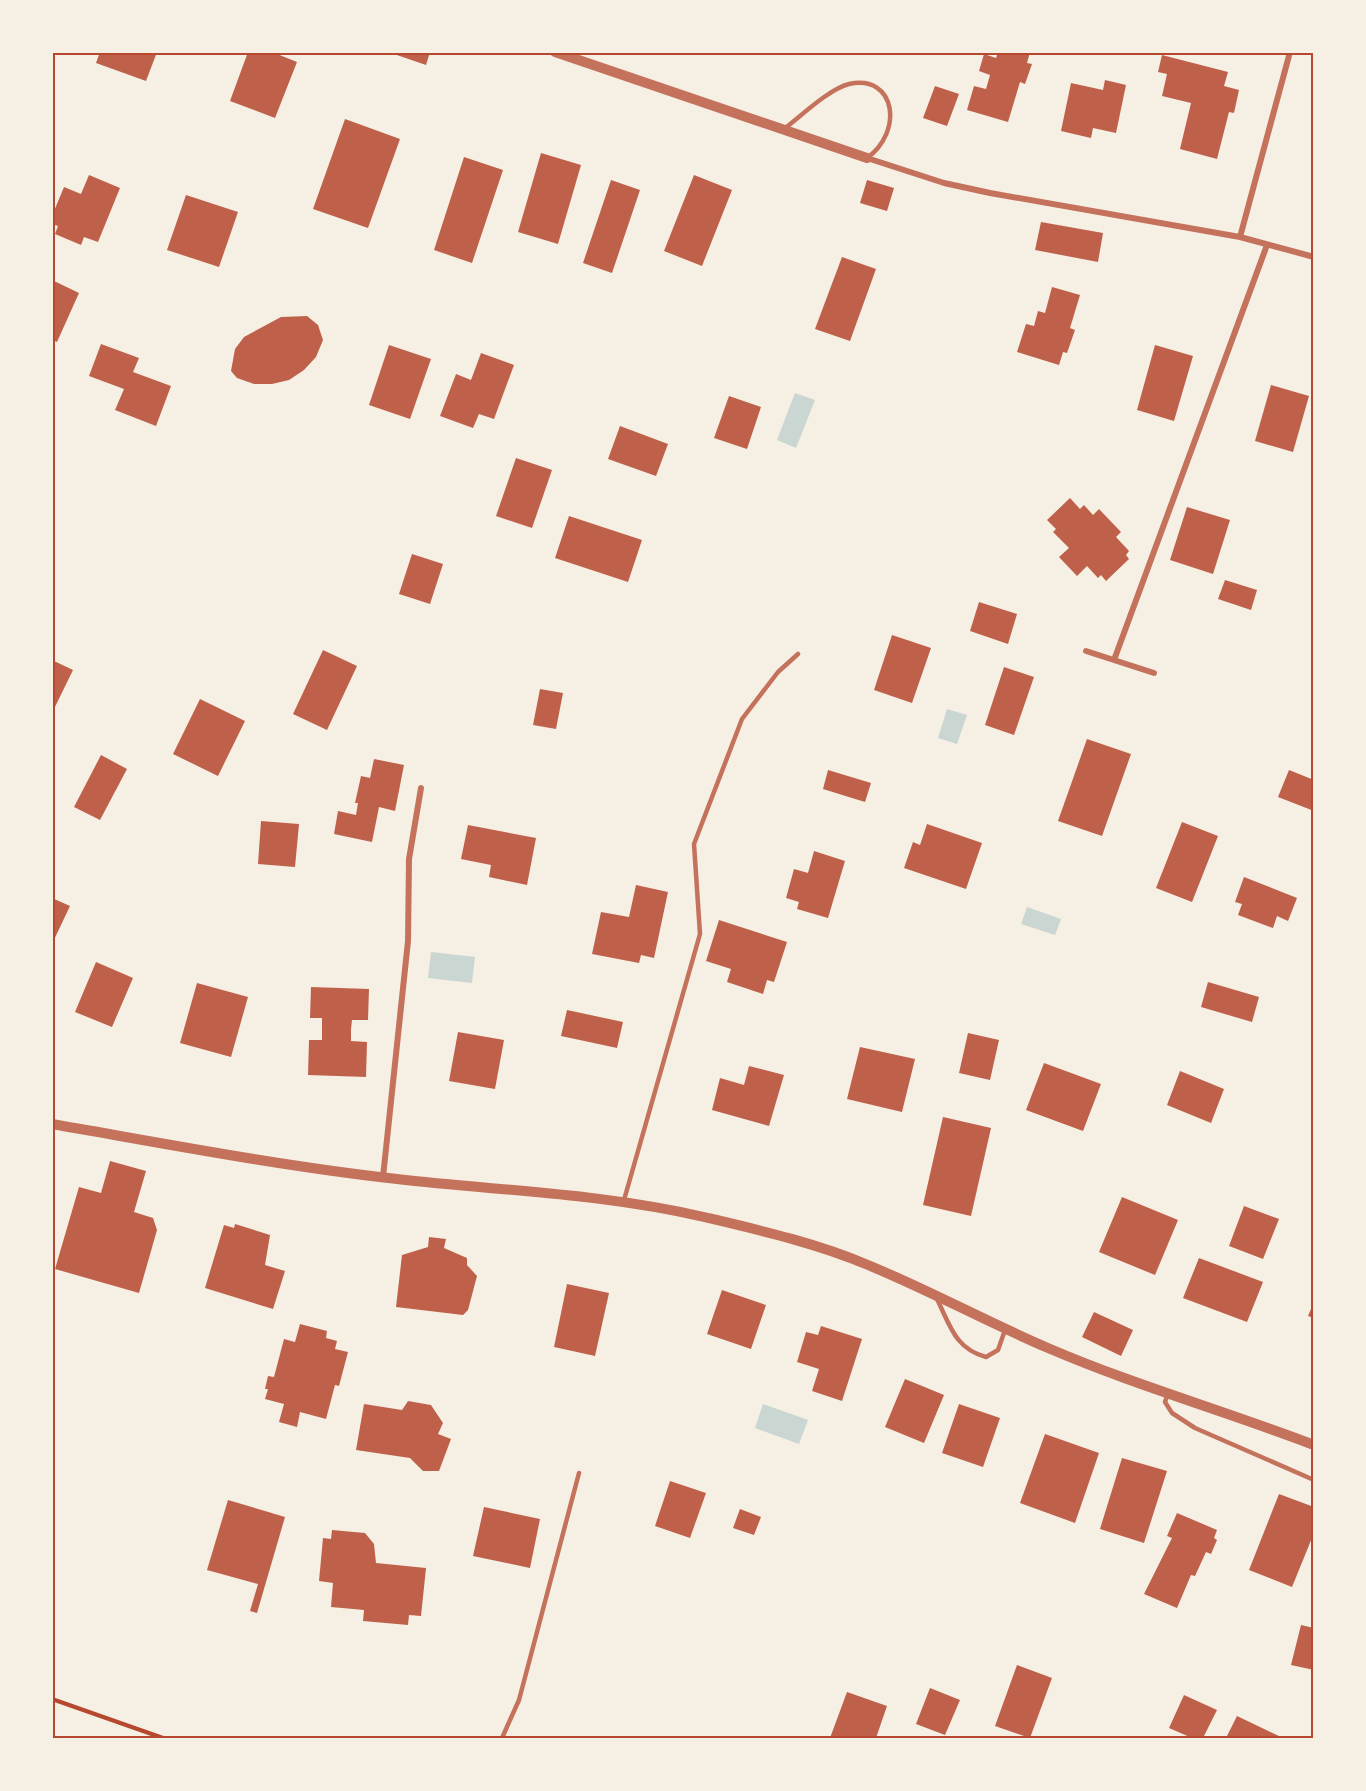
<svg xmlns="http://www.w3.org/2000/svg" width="1366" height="1791" viewBox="0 0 1366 1791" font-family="Figtree,sans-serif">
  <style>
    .water { fill: #c9d6d2 }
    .building { fill: #bf614a }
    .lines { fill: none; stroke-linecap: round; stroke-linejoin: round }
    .path { stroke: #b5482f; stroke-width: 4 }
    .service { stroke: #c5725c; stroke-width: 4.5 }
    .minor { stroke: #c5725c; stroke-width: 6 }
    .tertiary { stroke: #c5725c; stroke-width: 10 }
    .neatline { fill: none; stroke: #b5482f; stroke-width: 2 }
  </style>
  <rect width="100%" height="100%" fill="#f6efe4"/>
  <path class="water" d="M 795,393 L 815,400 L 796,448 L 777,440 Z
    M 947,709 L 967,715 L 957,744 L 938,738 Z
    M 1027,907 L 1061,919 L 1055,935 L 1021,924 Z
    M 431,952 L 475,957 L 472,983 L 428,978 Z
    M 763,1404 L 808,1420 L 799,1444 L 755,1428 Z"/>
  <path class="building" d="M 100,52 L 157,52 L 146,81 L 96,63 Z
    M 248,52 L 272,52 L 297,62 L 275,118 L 230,101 Z
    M 388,52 L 430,52 L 426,65 Z
    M 998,52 L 1030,52 L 1027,63 L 1032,64 L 1025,84 L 1020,82 L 1008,122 L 967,110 L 974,86 L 986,89 L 990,75 L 979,71 L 984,54 L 996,58 Z
    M 1162,55 L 1228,72 L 1224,86 L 1239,90 L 1234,113 L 1229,112 L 1217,159 L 1180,149 L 1191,103 L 1162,96 L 1167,74 L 1158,72 Z
    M 1105,80 L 1126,85 L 1116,133 L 1093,128 L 1091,138 L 1061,131 L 1071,83 L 1103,90 Z
    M 935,86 L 959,94 L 947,126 L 923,118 Z
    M 345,119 L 400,139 L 368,228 L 313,209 Z
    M 541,153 L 581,165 L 558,244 L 518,232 Z
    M 464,157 L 503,170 L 472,263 L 434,250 Z
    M 89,175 L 120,188 L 98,242 L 84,237 L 81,245 L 55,234 L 58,226 L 52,224 L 52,216 L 64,187 L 81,194 Z
    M 694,175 L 732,190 L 702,266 L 664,251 Z
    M 611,180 L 640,190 L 612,273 L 583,263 Z
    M 867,180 L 894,188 L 887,211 L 860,203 Z
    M 186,195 L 238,212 L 219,267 L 167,250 Z
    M 1041,222 L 1103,233 L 1098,262 L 1035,250 Z
    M 842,257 L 876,269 L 850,341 L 815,329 Z
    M 52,280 L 79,293 L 57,342 L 52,340 Z
    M 1052,287 L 1080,295 L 1070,328 L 1075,330 L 1067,353 L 1063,352 L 1059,365 L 1017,352 L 1026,324 L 1034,326 L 1038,311 L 1045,313 Z
    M 307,316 L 318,325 L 323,340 L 316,357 L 304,370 L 289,380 L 272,384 L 254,384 L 237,378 L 231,371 L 235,349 L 244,337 L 281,317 Z
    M 101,344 L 139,358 L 133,372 L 171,386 L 156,426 L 115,410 L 124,389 L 89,376 Z
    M 389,345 L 431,359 L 410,419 L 369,405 Z
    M 1155,345 L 1193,356 L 1174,421 L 1137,410 Z
    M 481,353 L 514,365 L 494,419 L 479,414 L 473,428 L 440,416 L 456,374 L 471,380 Z
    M 1271,385 L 1309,396 L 1293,452 L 1255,441 Z
    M 729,396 L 761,407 L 747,449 L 714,438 Z
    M 620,426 L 668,444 L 656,476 L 608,459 Z
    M 516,458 L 552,470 L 532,528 L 496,516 Z
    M 1070,498 L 1080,509 L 1084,505 L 1093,515 L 1099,509 L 1121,532 L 1116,537 L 1129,551 L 1126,555 L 1129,559 L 1106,581 L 1101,575 L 1098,578 L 1087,566 L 1077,576 L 1059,557 L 1069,548 L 1053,532 L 1056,529 L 1047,520 Z
    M 1187,507 L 1230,520 L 1213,574 L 1170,560 Z
    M 569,516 L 642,540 L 628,582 L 555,558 Z
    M 412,554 L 443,564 L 430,604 L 399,594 Z
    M 1225,580 L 1257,590 L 1251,610 L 1218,599 Z
    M 979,602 L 1017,614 L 1008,644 L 970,631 Z
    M 892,635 L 931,648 L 912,703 L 874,690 Z
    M 323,650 L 357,666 L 327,730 L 293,714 Z
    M 52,660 L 73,670 L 54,709 L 52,708 Z
    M 1004,667 L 1034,677 L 1014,735 L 985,725 Z
    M 540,689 L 563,693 L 556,729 L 533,725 Z
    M 200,699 L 245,721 L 218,776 L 173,754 Z
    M 1087,739 L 1131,754 L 1102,836 L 1058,821 Z
    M 101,755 L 127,769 L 100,820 L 74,807 Z
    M 374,759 L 404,765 L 395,811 L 379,807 L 372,842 L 334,834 L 338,811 L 356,815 L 358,803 L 355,803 L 361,776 L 370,778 Z
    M 828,770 L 871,783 L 865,802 L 823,789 Z
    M 1289,770 L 1314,780 L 1314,811 L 1278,797 Z
    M 261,821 L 299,824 L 295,867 L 258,864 Z
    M 1182,822 L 1218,836 L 1192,902 L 1156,888 Z
    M 927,824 L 982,843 L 966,889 L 904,868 L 913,842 L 920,845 Z
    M 468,825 L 536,838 L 527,885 L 489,877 L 491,865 L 461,859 Z
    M 814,851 L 845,861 L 828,918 L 797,909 L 799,902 L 786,898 L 794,869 L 808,873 Z
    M 1244,877 L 1297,898 L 1288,921 L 1277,916 L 1273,928 L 1238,915 L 1242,904 L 1235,902 Z
    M 636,885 L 668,892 L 654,958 L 641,955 L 639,963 L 592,954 L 601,912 L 629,917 Z
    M 52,898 L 70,906 L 52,944 Z
    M 719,920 L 787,942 L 774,982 L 767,980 L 763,994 L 727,982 L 731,969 L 706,961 Z
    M 96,962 L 133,978 L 112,1027 L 75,1012 Z
    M 1208,982 L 1259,997 L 1252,1022 L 1201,1007 Z
    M 197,983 L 248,997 L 231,1057 L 180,1043 Z
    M 311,987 L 369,989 L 368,1020 L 352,1020 L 351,1029 L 351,1041 L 367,1042 L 366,1077 L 308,1075 L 309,1040 L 322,1040 L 322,1018 L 310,1018 Z
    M 567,1010 L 623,1022 L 617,1048 L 561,1036 Z
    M 458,1032 L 504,1040 L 495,1089 L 449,1081 Z
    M 968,1033 L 999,1040 L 990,1080 L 959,1073 Z
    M 860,1047 L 915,1059 L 902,1112 L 847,1099 Z
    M 1044,1063 L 1101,1084 L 1083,1131 L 1026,1110 Z
    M 749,1066 L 784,1075 L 769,1126 L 712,1110 L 720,1078 L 744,1085 Z
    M 1180,1071 L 1224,1089 L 1211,1123 L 1167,1105 Z
    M 943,1117 L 991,1128 L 971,1216 L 923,1205 Z
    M 110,1161 L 146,1171 L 134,1212 L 153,1218 L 157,1230 L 139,1293 L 55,1269 L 79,1187 L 101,1193 Z
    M 1122,1197 L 1178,1220 L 1155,1275 L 1099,1252 Z
    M 1244,1206 L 1279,1219 L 1263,1259 L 1229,1246 Z
    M 235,1224 L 270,1235 L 265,1265 L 285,1271 L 273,1309 L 205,1288 L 224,1225 L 234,1228 Z
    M 429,1237 L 446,1239 L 444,1248 L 467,1258 L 467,1265 L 477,1276 L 468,1310 L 463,1315 L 396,1307 L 402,1255 L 428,1247 Z
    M 1199,1258 L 1263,1282 L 1247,1322 L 1183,1298 Z
    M 567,1284 L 609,1293 L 595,1356 L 554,1347 Z
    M 722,1290 L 766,1305 L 751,1349 L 707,1334 Z
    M 1314,1302 L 1314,1318 L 1308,1316 Z
    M 1094,1312 L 1133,1330 L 1121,1356 L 1082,1337 Z
    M 300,1324 L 327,1331 L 326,1338 L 337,1341 L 335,1349 L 348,1352 L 339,1386 L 335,1385 L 326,1419 L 300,1412 L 297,1427 L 279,1422 L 284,1404 L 265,1399 L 268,1389 L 265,1389 L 268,1376 L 274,1377 L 284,1339 L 295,1342 Z
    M 821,1326 L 862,1339 L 842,1401 L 812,1391 L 819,1369 L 797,1362 L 806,1332 L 818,1335 Z
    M 905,1379 L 944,1395 L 924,1443 L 885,1427 Z
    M 408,1401 L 431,1405 L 443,1423 L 438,1434 L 451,1439 L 439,1471 L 423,1471 L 410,1458 L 356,1450 L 364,1404 L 402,1410 Z
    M 959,1404 L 1000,1418 L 983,1467 L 942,1453 Z
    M 1045,1434 L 1099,1453 L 1075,1523 L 1020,1503 Z
    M 1122,1458 L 1167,1471 L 1144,1543 L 1100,1529 Z
    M 670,1481 L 706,1493 L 690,1538 L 655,1526 Z
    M 1279,1494 L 1314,1507 L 1314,1533 L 1292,1587 L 1249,1570 Z
    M 228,1500 L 285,1517 L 257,1613 L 250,1611 L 258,1584 L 207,1570 Z
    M 484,1507 L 540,1519 L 530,1568 L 473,1556 Z
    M 740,1509 L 761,1517 L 754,1535 L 733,1528 Z
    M 1177,1513 L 1217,1530 L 1214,1538 L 1217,1540 L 1211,1554 L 1206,1552 L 1195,1576 L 1191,1575 L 1177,1608 L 1144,1594 L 1172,1538 L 1167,1536 Z
    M 332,1530 L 365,1533 L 374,1544 L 376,1563 L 426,1568 L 421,1616 L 409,1615 L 408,1625 L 363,1621 L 364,1610 L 331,1607 L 333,1583 L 319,1581 L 323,1538 L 331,1539 Z
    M 1301,1625 L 1314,1628 L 1314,1670 L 1291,1665 Z
    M 1017,1665 L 1052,1678 L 1030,1738 L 995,1726 Z
    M 930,1688 L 960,1700 L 945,1735 L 916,1724 Z
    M 847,1692 L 887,1706 L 876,1738 L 830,1738 Z
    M 1184,1695 L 1217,1710 L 1203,1738 L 1192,1738 L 1169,1728 Z
    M 1237,1716 L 1283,1738 L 1226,1738 Z"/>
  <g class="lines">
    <path class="path" d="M 52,1699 L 163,1738"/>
    <path class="service" d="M 784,129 C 801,116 829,89 849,84 C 897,74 903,133 867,158
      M 624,1200 L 700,934 L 694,844 L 742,719 L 778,672 L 798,654
      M 937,1299 C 950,1325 955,1349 986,1357 L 998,1350 L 1005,1330
      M 1168,1393 L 1165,1402 L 1172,1413 L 1195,1428 L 1314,1480
      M 502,1738 L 519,1700 L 579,1473"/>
    <path class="minor" d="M 867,158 L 944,183 L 990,193 L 1240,237 L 1314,257
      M 1240,237 L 1290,52
      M 1086,651 L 1154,673
      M 1114,660 L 1267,245
      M 383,1177 L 408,941 L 409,859 L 421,788"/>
    <path class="tertiary" d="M 555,52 L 867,158
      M 52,1124 C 167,1144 281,1166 397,1179 C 501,1191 600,1193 704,1217 C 759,1230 816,1243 868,1265 C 929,1290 987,1322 1048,1348 C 1134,1385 1225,1411 1314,1445"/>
  </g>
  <rect width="1366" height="1791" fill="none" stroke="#f6efe4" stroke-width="108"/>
  <rect x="54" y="54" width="1258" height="1683" class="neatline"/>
</svg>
